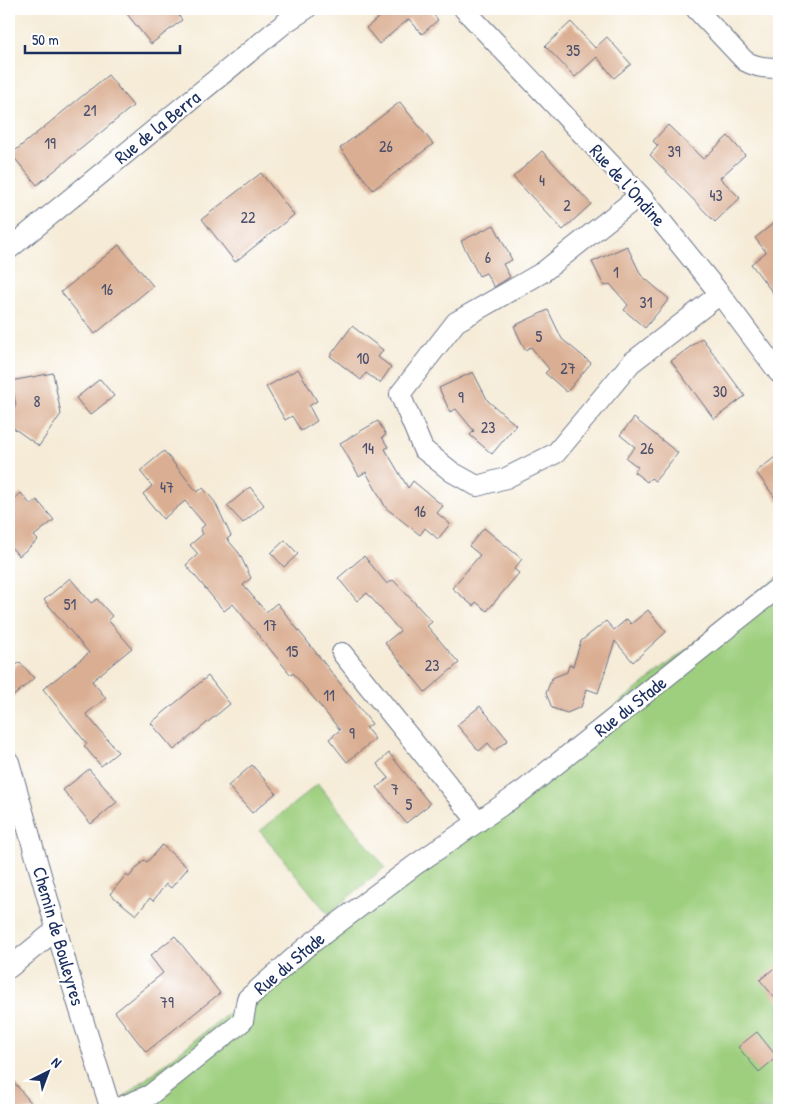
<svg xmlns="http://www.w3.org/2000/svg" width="788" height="1119" viewBox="0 0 788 1119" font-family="'Patrick Hand',sans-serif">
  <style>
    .green { fill: #9ecf7e; stroke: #5c7f6e }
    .building { fill: #daae92 }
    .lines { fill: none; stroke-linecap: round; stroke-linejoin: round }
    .minor-casing { stroke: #677188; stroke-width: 22 }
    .minor { stroke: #fff; stroke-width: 20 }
    .labels { text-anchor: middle; stroke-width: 4.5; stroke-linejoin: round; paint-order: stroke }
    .number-label { font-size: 16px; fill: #4b4f6b }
    .street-label { font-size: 19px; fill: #1b2f5e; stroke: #fff }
  </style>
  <rect width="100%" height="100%" fill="#fff"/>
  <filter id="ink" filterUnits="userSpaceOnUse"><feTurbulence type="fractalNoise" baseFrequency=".02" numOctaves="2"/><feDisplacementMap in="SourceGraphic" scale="10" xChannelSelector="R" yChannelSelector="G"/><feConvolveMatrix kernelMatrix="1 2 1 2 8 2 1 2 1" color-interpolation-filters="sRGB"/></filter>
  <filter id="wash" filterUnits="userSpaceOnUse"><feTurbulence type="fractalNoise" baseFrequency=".0096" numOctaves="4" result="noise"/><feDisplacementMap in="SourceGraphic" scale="20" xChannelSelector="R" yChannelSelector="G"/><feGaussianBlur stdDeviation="1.12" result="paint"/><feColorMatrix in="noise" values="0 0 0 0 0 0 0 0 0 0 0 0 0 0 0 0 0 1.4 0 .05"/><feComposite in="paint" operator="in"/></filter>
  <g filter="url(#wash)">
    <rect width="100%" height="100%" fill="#f5ebd6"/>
    <path class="green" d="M 779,576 L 779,1110 L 119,1110 L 123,1097 Z
      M 318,784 L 385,867 L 328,914 L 260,831 Z"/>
    <g id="blocks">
      <path class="building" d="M 123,9 L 174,9 L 182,20 L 151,44 Z
        M 389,9 L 429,9 L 438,20 L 422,34 L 409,19 L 379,44 L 366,28 Z
        M 571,22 L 595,48 L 607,37 L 631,64 L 614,78 L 597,57 L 575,77 L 545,46 Z
        M 108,75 L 133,106 L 37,185 L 11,154 Z
        M 400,102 L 433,144 L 373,190 L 340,148 Z
        M 668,125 L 703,159 L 728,136 L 745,155 L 720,178 L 740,198 L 715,222 L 650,155 L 658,146 L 653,141 Z
        M 542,151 L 591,204 L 563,230 L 513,177 Z
        M 261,173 L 294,215 L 235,262 L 202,219 Z
        M 779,219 L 779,301 L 751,264 L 766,252 L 755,238 Z
        M 494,225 L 512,260 L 503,264 L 510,277 L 494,287 L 486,273 L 479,276 L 461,241 Z
        M 119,245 L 153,286 L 95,334 L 61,292 Z
        M 627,246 L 641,275 L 669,299 L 645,328 L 624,310 L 628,305 L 610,284 L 604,286 L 592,262 Z
        M 548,310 L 562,339 L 591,363 L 567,392 L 545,373 L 549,369 L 531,347 L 525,350 L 514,326 Z
        M 352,326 L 383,350 L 378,357 L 391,367 L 380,383 L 366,373 L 361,380 L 330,356 Z
        M 702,338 L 745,396 L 714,419 L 671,361 Z
        M 298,369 L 317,401 L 309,406 L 317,421 L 301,431 L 292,416 L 285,420 L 266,387 Z
        M 473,372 L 488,401 L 516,425 L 492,454 L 470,435 L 474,431 L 456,409 L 450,412 L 439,388 Z
        M 53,373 L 61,414 L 39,446 L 9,425 L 9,415 L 16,405 L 11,381 Z
        M 100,379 L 114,396 L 90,415 L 76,398 Z
        M 634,418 L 678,453 L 655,481 L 651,478 L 647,482 L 634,472 L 638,467 L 626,458 L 635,447 L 620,435 Z
        M 378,421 L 386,435 L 382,437 L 388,447 L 385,449 L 408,488 L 413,481 L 443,506 L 437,513 L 450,524 L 438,539 L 425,528 L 420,535 L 386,508 L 366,472 L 359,476 L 340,443 Z
        M 164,451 L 197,492 L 203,488 L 215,502 L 231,536 L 227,539 L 239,553 L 251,578 L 243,585 L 266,612 L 277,603 L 372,724 L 366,728 L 375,739 L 347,762 L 329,739 L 340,730 L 293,673 L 291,675 L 233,604 L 224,611 L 186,565 L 198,554 L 190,545 L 203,534 L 200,529 L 205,525 L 185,501 L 163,519 L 143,494 L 152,486 L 140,471 Z
        M 779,454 L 779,503 L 756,472 Z
        M 250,487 L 264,505 L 243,523 L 227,506 Z
        M 21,493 L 31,505 L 37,500 L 54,520 L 34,536 L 38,540 L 19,556 L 9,545 L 9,504 Z
        M 484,528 L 522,559 L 514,569 L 519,573 L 487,611 L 476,602 L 473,606 L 452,588 L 480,555 L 469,546 Z
        M 285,540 L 298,554 L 284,567 L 271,553 Z
        M 364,556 L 387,584 L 393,580 L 414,602 L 432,622 L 427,626 L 459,663 L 425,692 L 385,643 L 400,631 L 367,593 L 357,601 L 338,578 Z
        M 70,578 L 91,603 L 97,599 L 112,616 L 108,620 L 132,648 L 92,681 L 106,698 L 86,714 L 118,752 L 101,766 L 84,746 L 87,744 L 43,689 L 89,653 L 44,600 Z
        M 648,610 L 666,632 L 633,662 L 615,641 L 598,693 L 587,689 L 581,707 L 567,713 L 552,708 L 546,693 L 552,678 L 567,672 L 569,665 L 573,666 L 581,641 L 606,621 L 614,630 L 627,619 L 631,624 Z
        M 20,662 L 34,678 L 9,700 L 9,671 Z
        M 208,676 L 230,704 L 174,750 L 151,723 Z
        M 480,706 L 508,740 L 494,751 L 488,743 L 479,751 L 457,725 Z
        M 389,753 L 430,804 L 406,823 L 377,787 L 389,778 L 377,764 Z
        M 252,765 L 276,793 L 252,813 L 228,786 Z
        M 89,769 L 117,802 L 91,824 L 63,790 Z
        M 162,845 L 188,868 L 171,888 L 166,884 L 153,901 L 150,898 L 136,915 L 110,894 L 126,875 L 129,877 L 144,860 L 147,862 Z
        M 175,936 L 220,993 L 146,1052 L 115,1012 L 163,973 L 150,956 Z
        M 779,964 L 779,1003 L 760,980 Z
        M 757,1032 L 777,1057 L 759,1072 L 738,1047 Z
        M 9,1076 L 37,1110 L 9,1110 Z"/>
    </g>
  </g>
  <g filter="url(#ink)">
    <use href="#blocks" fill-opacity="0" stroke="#677188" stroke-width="1"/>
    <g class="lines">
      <defs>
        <path id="minor" d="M 464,9 L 640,195 L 720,294 L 779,373
          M 696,9 L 745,61 C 756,67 767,69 779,67
          M 640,195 L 543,272 L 456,322 L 400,394 L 423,449 L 452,472 L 477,486 L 506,478 L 556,453 L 631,363 L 720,294
          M 9,249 L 286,22 L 306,9
          M 342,653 L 478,822
          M 9,762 L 71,981 L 111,1110
          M 9,968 L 57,929
          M 114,1110 L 150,1095 L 243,1021 L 247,999 L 305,948 L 415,865 L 524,790 L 779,587"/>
      </defs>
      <use href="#minor" class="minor-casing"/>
      <use href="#minor" class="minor"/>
    </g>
  </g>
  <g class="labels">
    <g class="number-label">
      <text x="573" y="56">35</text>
      <text x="90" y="116">21</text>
      <text x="50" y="149">19</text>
      <text x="386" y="152">26</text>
      <text x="674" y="157">39</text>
      <text x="542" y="186">4</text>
      <text x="716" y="201">43</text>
      <text x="567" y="211">2</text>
      <text x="248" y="223">22</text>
      <text x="488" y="263">6</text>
      <text x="616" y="278">1</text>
      <text x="107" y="295">16</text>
      <text x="646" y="308">31</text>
      <text x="539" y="342">5</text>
      <text x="363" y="364">10</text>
      <text x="568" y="374">27</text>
      <text x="720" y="397">30</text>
      <text x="461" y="403">9</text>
      <text x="37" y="407">8</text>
      <text x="488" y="433">23</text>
      <text x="368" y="454">14</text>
      <text x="647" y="454">26</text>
      <text x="167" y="493">47</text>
      <text x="420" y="517">16</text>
      <text x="70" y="610">51</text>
      <text x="270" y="631">17</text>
      <text x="292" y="657">15</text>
      <text x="432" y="671">23</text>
      <text x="329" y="701">11</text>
      <text x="352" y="739">9</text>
      <text x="395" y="795">7</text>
      <text x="409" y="810">5</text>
      <text x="167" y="1008">79</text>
    </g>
    <g class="street-label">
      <text transform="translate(157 127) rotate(-39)" y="7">Rue de la Berra</text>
      <text transform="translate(628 185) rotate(48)" y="7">Rue de l'Ondine</text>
      <text transform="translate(630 706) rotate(-38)" y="7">Rue du Stade</text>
      <text transform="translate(59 936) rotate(74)" y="7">Chemin de Bouleyres</text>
      <text transform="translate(289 963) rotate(-40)" y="7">Rue du Stade</text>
    </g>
  </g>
  <rect width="788" height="1119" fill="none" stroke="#fff" stroke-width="30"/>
  <g transform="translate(48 1072) rotate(42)" stroke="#ffffff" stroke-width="4" paint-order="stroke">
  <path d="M0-4L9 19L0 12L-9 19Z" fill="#1b2f5e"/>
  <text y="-8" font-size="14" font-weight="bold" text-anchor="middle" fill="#1b2f5e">N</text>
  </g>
  <path d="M25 45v8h155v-8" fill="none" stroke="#1b2f5e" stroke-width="2.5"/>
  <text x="32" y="45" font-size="15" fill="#1b2f5e" stroke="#ffffff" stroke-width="4" paint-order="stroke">50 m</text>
</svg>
